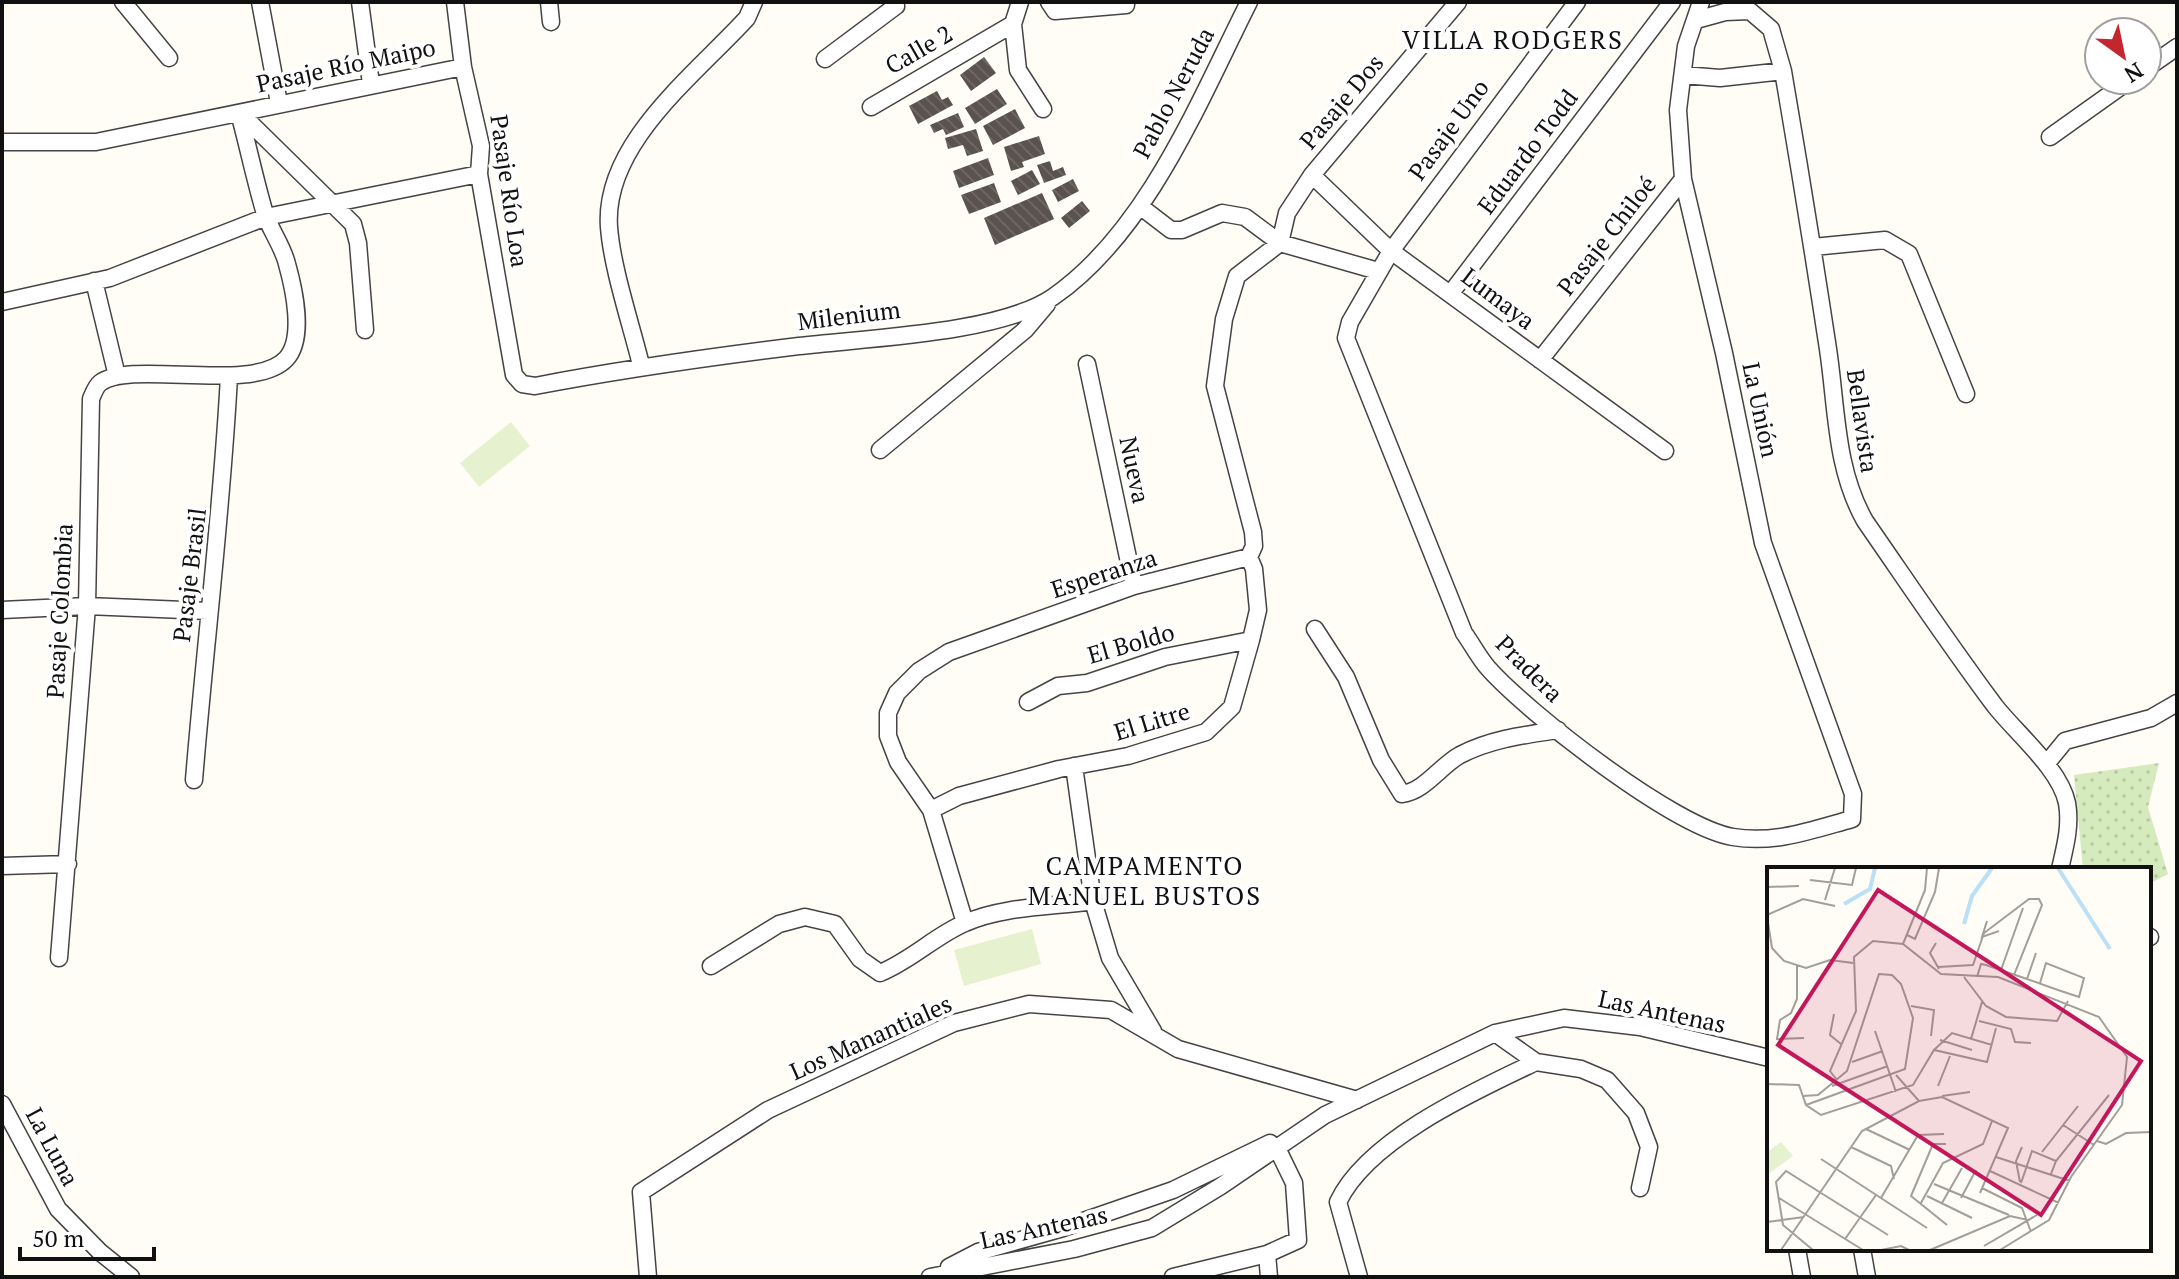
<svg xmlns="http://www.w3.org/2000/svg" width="2179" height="1279" viewBox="0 0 2179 1279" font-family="'PT Serif',serif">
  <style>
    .park { fill: url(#park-dots) }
    .pitch { fill: #e6f2cf }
    .building { fill: url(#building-back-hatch) }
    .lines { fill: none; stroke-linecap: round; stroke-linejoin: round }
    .street-casing { stroke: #444; stroke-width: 19 }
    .street { stroke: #fff; stroke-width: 16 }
    .labels { text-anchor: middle; stroke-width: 8; stroke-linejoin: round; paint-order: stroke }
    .street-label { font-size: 24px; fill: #111; stroke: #fff }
    .neighbourhood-label { font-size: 26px; letter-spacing: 2px; fill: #111; stroke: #fff }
    .inset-river { fill: none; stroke: #b9e0f7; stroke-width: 4 }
    .inset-road { fill: none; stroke: #a09f9a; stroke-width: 2 }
    .view { fill: #c2185b; fill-opacity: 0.15; stroke: #c2185b; stroke-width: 4 }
    .inset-edge { fill: none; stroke: #111; stroke-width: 4 }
  </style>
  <defs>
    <pattern id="park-dots" width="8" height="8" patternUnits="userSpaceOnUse" patternTransform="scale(2)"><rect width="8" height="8" fill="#d5ebbd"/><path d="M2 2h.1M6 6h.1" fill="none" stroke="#b6c8a1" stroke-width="1.8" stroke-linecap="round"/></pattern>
    <pattern id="building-back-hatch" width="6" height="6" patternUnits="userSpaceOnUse" patternTransform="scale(2)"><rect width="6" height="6" fill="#5a524d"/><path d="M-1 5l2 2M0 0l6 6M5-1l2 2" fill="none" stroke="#6d6662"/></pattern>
  </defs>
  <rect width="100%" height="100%" fill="#fffdf5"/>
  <path class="park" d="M 2159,763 L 2148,807 L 2168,874 L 2149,884 L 2149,869 L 2083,869 L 2074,775 Z"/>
  <path class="pitch" d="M 511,422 L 530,446 L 479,487 L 460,463 Z
    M 1032,929 L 1041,964 L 964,986 L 954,950 Z"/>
  <path class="building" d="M 984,57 L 996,73 L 971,91 L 960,75 Z
    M 997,89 L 1007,104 L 975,124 L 965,108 Z
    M 937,91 L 942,100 L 948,97 L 953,105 L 918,124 L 909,106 Z
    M 1015,109 L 1025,128 L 993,145 L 983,126 Z
    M 958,113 L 964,127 L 946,135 L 943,129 L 934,133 L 930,125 Z
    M 976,129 L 983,151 L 967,156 L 963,145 L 948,149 L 945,138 Z
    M 1039,136 L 1045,154 L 1022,162 L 1024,167 L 1011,171 L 1004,147 Z
    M 988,158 L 994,175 L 959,188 L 953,171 Z
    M 1050,161 L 1053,171 L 1063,167 L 1066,175 L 1044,183 L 1037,165 Z
    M 1032,170 L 1040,184 L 1018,195 L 1011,181 Z
    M 1073,179 L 1079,191 L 1058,202 L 1052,190 Z
    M 994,183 L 1001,202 L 969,214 L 961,195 Z
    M 1042,193 L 1054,219 L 995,245 L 984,218 Z
    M 1082,201 L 1090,211 L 1069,228 L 1061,218 Z"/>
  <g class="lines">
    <defs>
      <path id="street" d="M 123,2 L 169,58
        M 260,2 L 279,103
        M 360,2 L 371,84
        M 455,2 L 463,67 L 481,146 L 479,174 L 514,375 L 522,384 L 535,386 C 623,369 710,357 799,346 C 866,338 999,334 1053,297 C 1147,232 1199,101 1249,2
        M 549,2 L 551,22
        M 1049,2 L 1055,11 L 1126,5
        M 1577,2 L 1391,251 L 1350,322 L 1346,338 L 1464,633 C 1472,644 1479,658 1488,668 C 1529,714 1674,827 1733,837 C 1775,844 1812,830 1852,819 L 1853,794 L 1763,543 L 1724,353 L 1683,179 L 1678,110 L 1686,46 L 1701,2
        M 1696,20 L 1725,12 L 1750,11 L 1771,29 L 1783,71 C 1799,164 1814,257 1828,349 C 1837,409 1835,468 1865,521 C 1908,583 1950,646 1995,706 C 2017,734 2060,769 2067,803 C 2071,826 2065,847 2060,869
        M 1013,24 L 1018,70 L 1043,109
        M 825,59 L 896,6 L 895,2
        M 2147,68 L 2177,47
        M 1683,75 L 1720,78 L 1783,71
        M 871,107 L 1013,24 L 1020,2
        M 241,114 L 353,224 L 358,243 L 365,330
        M 2050,137 L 2130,80
        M 2,142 L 96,142 L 463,67
        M 1312,175 L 1391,251 L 1665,451
        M 1141,207 L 1171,230 L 1182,230 L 1222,213 L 1245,217 L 1280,243 L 1378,271
        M 1813,247 L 1885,240 L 1909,254 L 1966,394
        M 94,281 L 117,376
        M 1451,293 L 1672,2
        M 2,302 L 110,278 L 266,217 L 479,174
        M 1540,360 L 1683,179
        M 1087,364 L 1134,586
        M 641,365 C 631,324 612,268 609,227 C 603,144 695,75 747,18 L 754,2
        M 880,450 L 1025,330 L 1047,304
        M 2,610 L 87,606 L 208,611
        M 1315,629 L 1346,677 L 1381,760 L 1402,794 C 1425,791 1440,766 1460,755 C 1491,739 1524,735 1558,730
        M 1028,702 L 1058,686 L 1087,683 L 1165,657 L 1251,640
        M 2047,763 L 2065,741 L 2151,718 L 2177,703
        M 1074,766 L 1093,901 L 1110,958 L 1153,1031
        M 194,780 C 205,645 222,511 229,376
        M 931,810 L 959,796 L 1059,769 L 1128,756 L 1206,732 L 1232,707 L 1251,640 L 1258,610 L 1254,569 L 1249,557
        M 2,866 L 68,864
        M 965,923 L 931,810 L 898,762 L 888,736 L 888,713 L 897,693 L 919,671 L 949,652 L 1134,586 L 1249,557 L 1254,546 L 1253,532 L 1215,386 L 1224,319 L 1237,276 L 1280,243 L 1287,213 L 1312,175 L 1458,2
        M 2149,937 L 2150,937
        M 59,958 L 87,606 L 91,399 C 93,394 96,386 100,383 C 131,359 253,394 286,359 C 305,339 294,289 287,264 C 283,247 271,231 265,214 C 255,180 248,146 239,113
        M 711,966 L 779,924 L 805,917 L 835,924 L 860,959 L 880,973 C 912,960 936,935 965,923 C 1003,906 1052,907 1093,901
        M 1495,1033 L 1536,1062 L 1581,1069 L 1607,1080 L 1636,1113 L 1649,1147 L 1640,1188
        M 2,1104 L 58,1209 L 100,1252 L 131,1277
        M 1797,1249 L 1802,1277
        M 1862,1249 L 1867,1277
        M 1267,1254 L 1269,1277
        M 949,1267 L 978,1252 L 1063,1228 L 1173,1190 L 1270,1143
        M 648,1277 L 641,1192 L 768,1110 L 954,1023 L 1029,1004 L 1111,1010 L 1178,1049 L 1357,1100
        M 930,1277 L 1074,1249 L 1152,1228 L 1221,1186 L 1325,1115 L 1495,1033 L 1564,1018 L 1640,1027 L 1769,1058
        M 1173,1277 L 1267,1254 L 1298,1240 L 1294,1183 L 1277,1148
        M 1359,1277 L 1338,1202 C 1368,1139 1475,1091 1536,1062"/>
    </defs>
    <use href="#street" class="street-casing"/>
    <use href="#street" class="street"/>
  </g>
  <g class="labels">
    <g class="street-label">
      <text transform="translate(919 50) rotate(-30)" y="8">Calle 2</text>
      <text transform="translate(346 66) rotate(-12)" y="8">Pasaje Río Maipo</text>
      <text transform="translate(1174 93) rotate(-62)" y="8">Pablo Neruda</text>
      <text transform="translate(1342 102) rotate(-50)" y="8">Pasaje Dos</text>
      <text transform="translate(1449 130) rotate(-54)" y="8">Pasaje Uno</text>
      <text transform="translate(1528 152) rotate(-53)" y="8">Eduardo Todd</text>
      <text transform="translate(509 191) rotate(82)" y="8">Pasaje Río Loa</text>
      <text transform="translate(1607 236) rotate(-52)" y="8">Pasaje Chiloé</text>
      <text transform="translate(1498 299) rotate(37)" y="8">Lumaya</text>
      <text transform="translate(849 316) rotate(-7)" y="8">Milenium</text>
      <text transform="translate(1760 410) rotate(78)" y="8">La Unión</text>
      <text transform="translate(1862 421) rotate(82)" y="8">Bellavista</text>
      <text transform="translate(1134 470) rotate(78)" y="8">Nueva</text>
      <text transform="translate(1104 574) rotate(-18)" y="8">Esperanza</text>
      <text transform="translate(190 575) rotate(-83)" y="8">Pasaje Brasil</text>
      <text transform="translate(60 611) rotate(-87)" y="8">Pasaje Colombia</text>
      <text transform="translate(1131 644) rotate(-16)" y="8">El Boldo</text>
      <text transform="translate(1529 669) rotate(45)" y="8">Pradera</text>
      <text transform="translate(1152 722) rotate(-17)" y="8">El Litre</text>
      <text transform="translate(1662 1012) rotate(12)" y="8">Las Antenas</text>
      <text transform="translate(871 1038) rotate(-24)" y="8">Los Manantiales</text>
      <text transform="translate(52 1147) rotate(62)" y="8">La Luna</text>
      <text transform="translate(1044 1228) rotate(-12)" y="8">Las Antenas</text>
    </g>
    <g class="neighbourhood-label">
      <text x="1513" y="49">VILLA RODGERS</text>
      <text x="1145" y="875">CAMPAMENTO<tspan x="1145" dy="30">MANUEL BUSTOS</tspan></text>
    </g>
  </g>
  <g transform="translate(1767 867)">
    <rect width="384" height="384" fill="#fffdf5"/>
    <path d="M 14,275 L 26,289 L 0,308 L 0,285 Z" fill="#e6f2cf"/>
    <path class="inset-river" d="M 291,1 L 343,82M 77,37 L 103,22 L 108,1M 197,57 L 205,29 L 225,1"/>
    <path class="inset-road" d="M 43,13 L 85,18 L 89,1M 0,20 L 32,19M 58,33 L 68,1M 0,48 L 36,32 L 68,39M 0,49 L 5,81 L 17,94 L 39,101 L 63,93 L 86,96M 220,54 L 215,70 L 232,64M 140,68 L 148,72 L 168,25 L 172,1M 169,76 L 163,86 L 172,102M 136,77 L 158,23 L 160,1M 30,98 L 30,132 L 24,146 L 13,153 L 10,172 L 37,171M 171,100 L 206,98 L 217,66 L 262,32 L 272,32 L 275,38 L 247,108M 234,103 L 256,41M 197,110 L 219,139 L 239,150 L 290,154 L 301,134M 210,110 L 214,97 L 219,98 L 260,112 L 291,123 L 312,130 L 317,111 L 279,96 L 273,116M 260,112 L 269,86M 144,139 L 167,143 L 164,169M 67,147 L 63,168 L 74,177M 212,154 L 244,162 L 248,175 L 264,176M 108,164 L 129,225M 204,172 L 215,135M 173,173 L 205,183M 167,183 L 185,166 L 225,178M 85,195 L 116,184M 129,208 L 152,234M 70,213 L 63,204 L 89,144 L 87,90 L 106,74 L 136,77 L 174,107 L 231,110 L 332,150 L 360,190 L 355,238 L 304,310 L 282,353 L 233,383M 0,217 L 32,218 L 39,238 L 54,248 L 146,218 L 167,183 L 220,195 L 229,161M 65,219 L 121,199M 171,219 L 183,189M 36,229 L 51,228 L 80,204 L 112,107 L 125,108 L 134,117 L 146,151 L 138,202 L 39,238M 175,229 L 203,225M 296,258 L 327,278M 99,262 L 143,283M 330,274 L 339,277 L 359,266 L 384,265M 179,277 L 166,277 L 144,329 L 180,358M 84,280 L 124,299 L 127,312M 275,285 L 311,239M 229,290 L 303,314M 54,292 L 160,361M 223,304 L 292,336M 284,307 L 289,294 L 342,228M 253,315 L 249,294 L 255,280M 254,316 L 265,284 L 289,294M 167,317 L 242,348M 215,321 L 255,341 L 264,365M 160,329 L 205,351M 12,331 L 96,383M 114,331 L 151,268 L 177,267M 194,331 L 209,303M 154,336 L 176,296 L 216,277 L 225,254M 175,336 L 195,301M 0,355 L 37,350M 78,372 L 109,328M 217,379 L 270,348M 14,383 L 95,264 L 152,234 L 175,230 L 241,261 L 213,326M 46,383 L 16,358 L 9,315 L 19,304 L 121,368M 114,383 L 134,379 L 142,383M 163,383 L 243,349 L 261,353"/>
    <path class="view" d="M 111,23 L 374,194 L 274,348 L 11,178 Z"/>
    <rect width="384" height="384" class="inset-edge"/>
  </g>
  <rect width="2179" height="1279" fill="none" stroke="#111111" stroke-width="8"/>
  <g transform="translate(2123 56) rotate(147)"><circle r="38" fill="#ffffff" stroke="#a0a0a0" stroke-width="2"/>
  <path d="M0-6L14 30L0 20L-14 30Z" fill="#c4262e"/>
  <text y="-12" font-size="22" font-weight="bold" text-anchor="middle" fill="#111111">N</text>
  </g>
  <path d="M20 1247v12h134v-12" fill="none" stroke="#111111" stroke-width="4"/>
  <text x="32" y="1247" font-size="24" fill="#111111" stroke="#ffffff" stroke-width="6" paint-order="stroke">50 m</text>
</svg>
